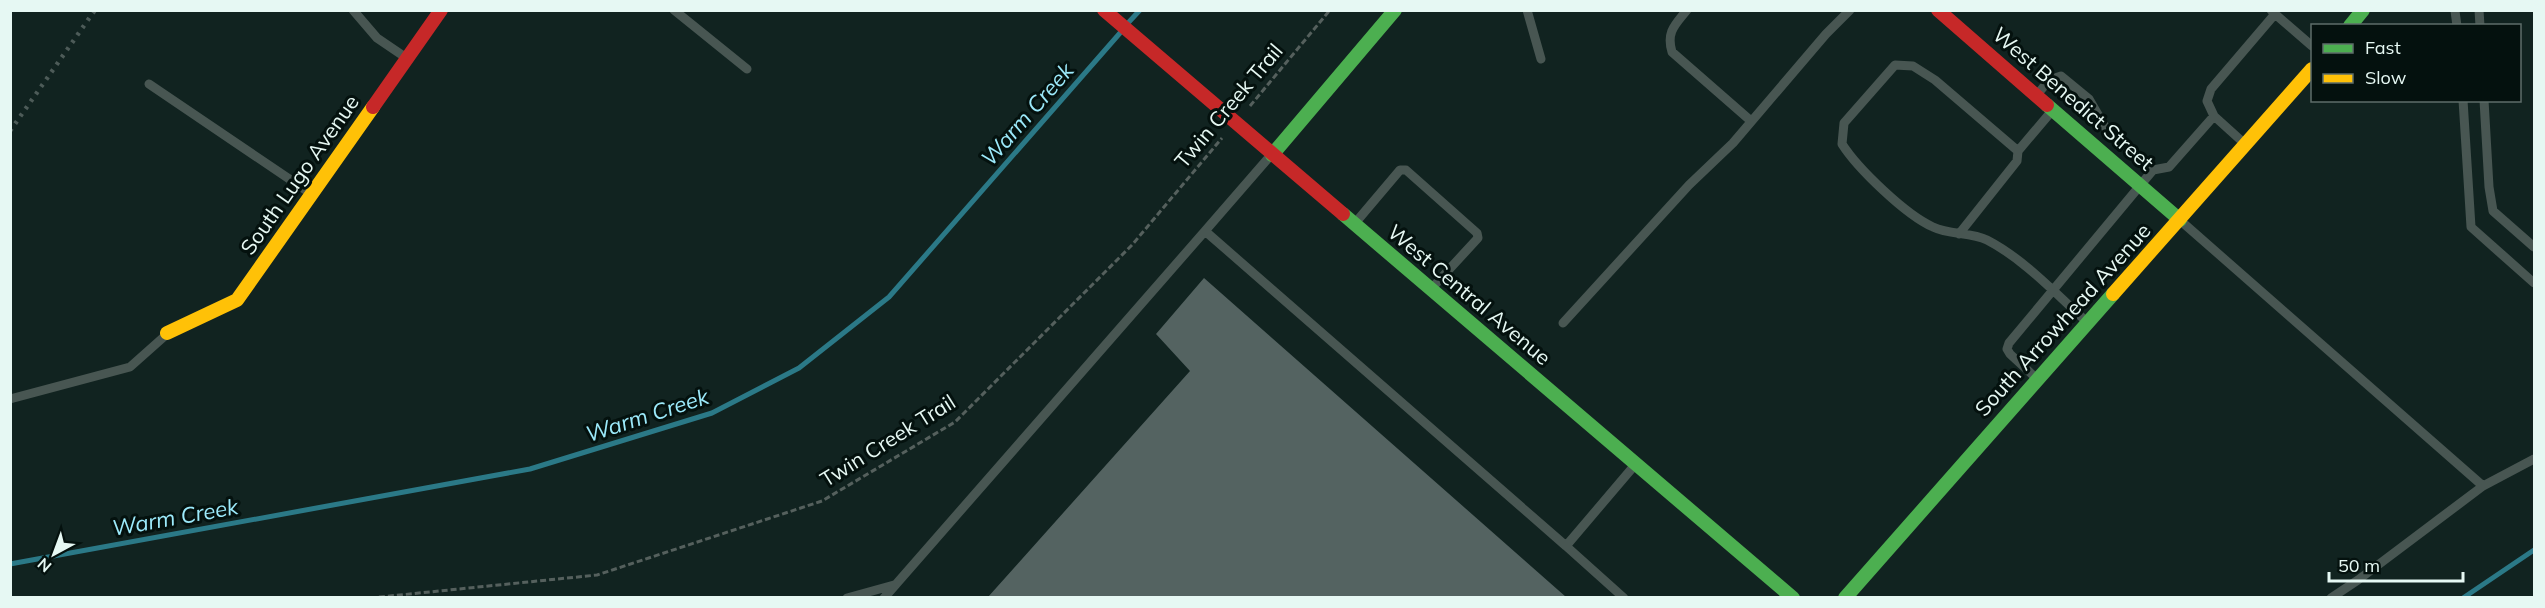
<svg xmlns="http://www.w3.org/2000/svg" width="2545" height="608" viewBox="0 0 2545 608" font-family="Mulish,sans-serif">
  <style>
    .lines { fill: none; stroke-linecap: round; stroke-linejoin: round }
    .stream { stroke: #2b7987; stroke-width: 5 }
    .building { fill: #546361 }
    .path { stroke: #55605d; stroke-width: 3; stroke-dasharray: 6 3; stroke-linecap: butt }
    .lane { stroke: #485652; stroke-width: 9 }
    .fast { stroke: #4caf50; stroke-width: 14 }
    .slow { stroke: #ffc107; stroke-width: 14 }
    .jam { stroke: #c62828; stroke-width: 14 }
    .rail { stroke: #4d5b58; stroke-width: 4.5; stroke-dasharray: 3 6; stroke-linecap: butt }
    .labels { text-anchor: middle; stroke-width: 6; stroke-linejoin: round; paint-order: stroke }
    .street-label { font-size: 21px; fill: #e6f8f3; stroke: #04110e }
    .water-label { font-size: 22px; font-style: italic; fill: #9ceafb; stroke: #04110e }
  </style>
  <rect width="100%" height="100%" fill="#112320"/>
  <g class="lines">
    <path class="stream" d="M 1128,23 L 1140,10
      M 10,564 L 530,469 L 712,413 L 799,368 L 889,297 L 1120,33
      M 2463,598 L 2534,550"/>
  </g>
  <path class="building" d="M 1204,278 L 1566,597 L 988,597 L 1190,371 L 1156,334 Z"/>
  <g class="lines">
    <path class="path" d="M 1250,106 L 1330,10
      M 370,598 L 597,575 L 822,501 L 955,422 L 1132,245 L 1222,138"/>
    <path class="lane" d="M 353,10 L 377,38 L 405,57
      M 674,10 L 747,69
      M 1527,10 L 1541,59
      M 1687,10 C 1675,25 1666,32 1672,52 L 1751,121
      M 2479,10 L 2480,26
      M 2455,11 L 2457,26
      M 2275,14 L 2312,46
      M 149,84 L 310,193
      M 2037,95 L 2049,80 L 2061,76 L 2089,99 L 2107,130 L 2153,170
      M 2463,100 L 2471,227 L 2534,283
      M 2484,100 L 2489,187 L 2493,211 L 2534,247
      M 2214,116 L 2245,144
      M 2018,151 L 2051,112
      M 1271,155 L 1205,231 L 1566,546
      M 1356,222 L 1400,170 L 1406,170 L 1477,233 L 1478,238 L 1432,288
      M 2182,222 L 2483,486 L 2534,459
      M 1959,234 L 2017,161 L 2018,151 L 1935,80 L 1913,66 L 1895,65 L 1844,123 L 1842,144 C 1858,169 1906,215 1933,227 C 1949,235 1971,232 1987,240 C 2024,259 2056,294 2087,322
      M 1563,323 L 1689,185 L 1733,143 L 1826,34 L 1850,10
      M 2036,378 L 2010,354 L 2007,349 L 2009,343 L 2153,170 L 2169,167 L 2214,116 L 2207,101 L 2211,89 L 2275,14 L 2271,10
      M 10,399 L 130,367 L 166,335
      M 847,598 L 894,585
      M 884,598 L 1205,231
      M 1624,598 L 1566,546 L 1634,466
      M 2331,598 L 2358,580 L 2483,486"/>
    <path class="fast" d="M 2350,26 L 2363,10
      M 2047,105 L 2180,220
      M 1272,155 L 1395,10
      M 1343,214 L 1793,598
      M 1845,598 L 2113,294"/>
    <path class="slow" d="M 2113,294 L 2312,69
      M 167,333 L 237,300 L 373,107"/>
    <path class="jam" d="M 1104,10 L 1343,214
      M 1938,10 L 2047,105
      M 373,107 L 441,10"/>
    <path class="rail" d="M 10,131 L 95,10"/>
  </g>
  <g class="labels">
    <g class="street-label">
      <text transform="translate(2073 99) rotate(41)" y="7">West Benedict Street</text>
      <text transform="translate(1229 106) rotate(-50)" y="7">Twin Creek Trail</text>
      <text transform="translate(300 175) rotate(-55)" y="7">South Lugo Avenue</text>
      <text transform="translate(1469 295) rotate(40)" y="7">West Central Avenue</text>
      <text transform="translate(2063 320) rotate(-48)" y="7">South Arrowhead Avenue</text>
      <text transform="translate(888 441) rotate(-32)" y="7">Twin Creek Trail</text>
    </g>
    <g class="water-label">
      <text transform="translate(1027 114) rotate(-49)" y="8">Warm Creek</text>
      <text transform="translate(647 415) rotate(-18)" y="8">Warm Creek</text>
      <text transform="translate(175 517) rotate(-10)" y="8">Warm Creek</text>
    </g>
  </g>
  <rect width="2545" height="608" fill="none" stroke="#e6f8f3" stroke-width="24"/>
  <rect x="2311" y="24" width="210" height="78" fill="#04110e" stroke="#5e6d6a" stroke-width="1.5"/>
  <rect x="2323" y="44" width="30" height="9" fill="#4caf50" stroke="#5e6d6a" stroke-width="1.5"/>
  <text x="2365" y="54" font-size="18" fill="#e6f8f3">Fast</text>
  <rect x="2323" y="74" width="30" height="9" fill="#ffc107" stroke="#5e6d6a" stroke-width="1.5"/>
  <text x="2365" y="84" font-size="18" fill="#e6f8f3">Slow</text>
  <g transform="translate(54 554) rotate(221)" stroke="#04110e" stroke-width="4.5" paint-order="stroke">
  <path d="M0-4.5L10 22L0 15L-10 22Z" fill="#e6f8f3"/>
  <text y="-9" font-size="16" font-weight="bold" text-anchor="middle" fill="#e6f8f3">N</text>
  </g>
  <path d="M2329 572v9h134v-9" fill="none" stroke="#e6f8f3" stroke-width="3"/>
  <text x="2338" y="572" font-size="18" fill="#e6f8f3" stroke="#04110e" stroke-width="4.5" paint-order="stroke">50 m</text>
</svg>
